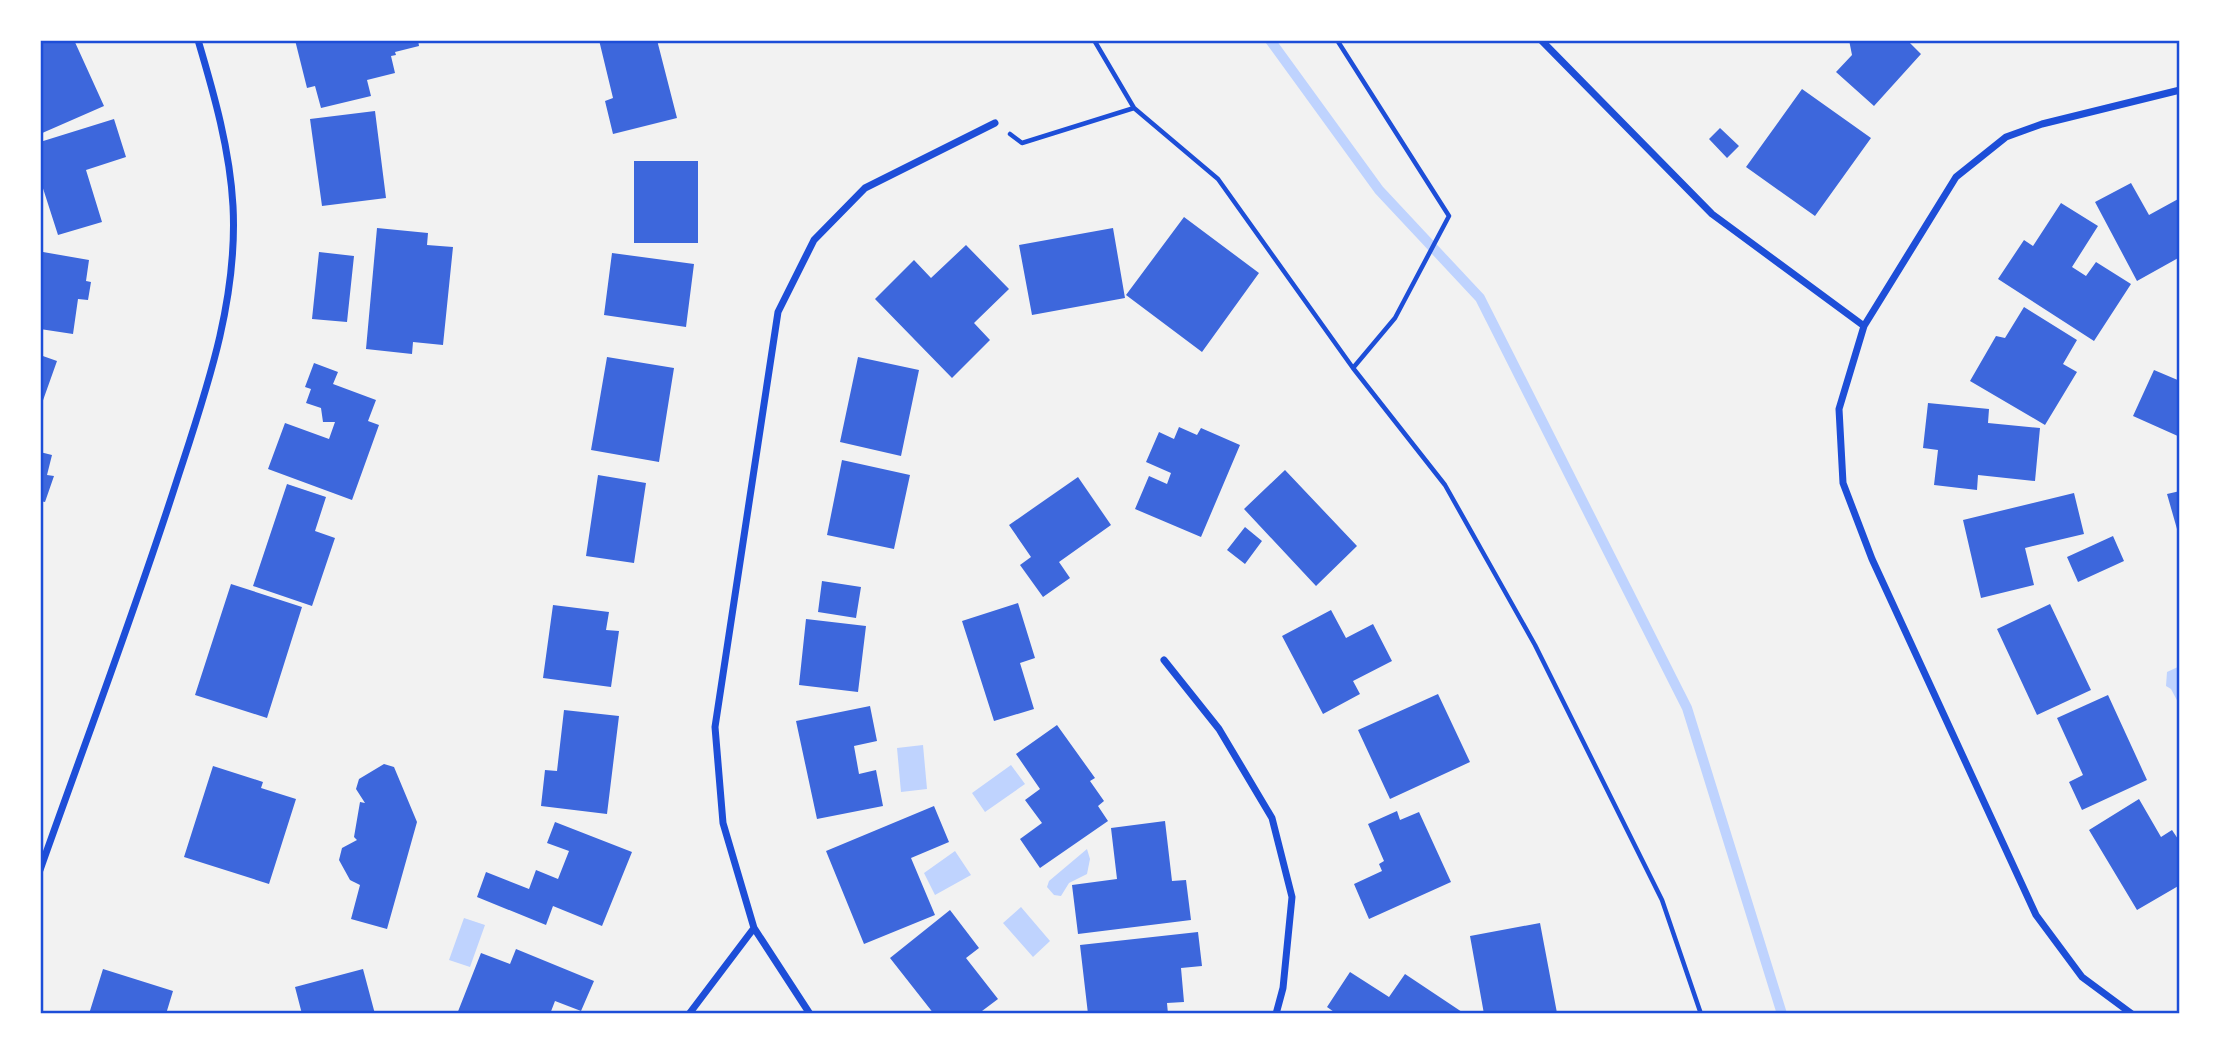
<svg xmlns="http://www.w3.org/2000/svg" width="2220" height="1054" viewBox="0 0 2220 1054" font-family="'DM Sans',sans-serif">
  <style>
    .water { fill: #bfd3fe }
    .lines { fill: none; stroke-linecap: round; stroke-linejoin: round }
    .stream { stroke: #bfd3fe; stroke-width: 10 }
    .building { fill: #3d67dc }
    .path { stroke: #1d4ed8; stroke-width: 4.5 }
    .minor { stroke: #1d4ed8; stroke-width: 7 }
    .neatline { fill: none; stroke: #1d4ed8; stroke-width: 2.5 }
  </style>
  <rect width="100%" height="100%" fill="#f2f2f2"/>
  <path class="water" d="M 2180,666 L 2180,706 L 2171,689 L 2166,686 L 2167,672 Z
    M 923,745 L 927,789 L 901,792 L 897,748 Z
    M 1011,765 L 1025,784 L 985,812 L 972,793 Z
    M 1087,849 L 1090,859 L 1087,874 L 1069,883 L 1061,896 L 1054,895 L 1047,887 L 1049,881 Z
    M 955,851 L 971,875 L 935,895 L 924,873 Z
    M 1021,907 L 1050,941 L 1033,957 L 1003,923 Z
    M 464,918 L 485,925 L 470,967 L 449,960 Z"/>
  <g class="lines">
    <path class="stream" d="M 1270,40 L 1379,190 L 1480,298 L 1687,708 L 1782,1014"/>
  </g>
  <path class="building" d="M 40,40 L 74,40 L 104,106 L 40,134 Z
    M 295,40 L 418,40 L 419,46 L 395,52 L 396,55 L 391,56 L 395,73 L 367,80 L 371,96 L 321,108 L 315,86 L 307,88 Z
    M 599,40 L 657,40 L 677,118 L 613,134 L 605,101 L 613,98 Z
    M 1849,40 L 1907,40 L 1921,54 L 1874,106 L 1836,72 L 1852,55 Z
    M 1802,89 L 1871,138 L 1815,216 L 1746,167 Z
    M 375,111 L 386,198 L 322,206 L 310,119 Z
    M 114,119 L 126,157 L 86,170 L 102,222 L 58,235 L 40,179 L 40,142 Z
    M 1720,128 L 1739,146 L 1727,158 L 1709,139 Z
    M 634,161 L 698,161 L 698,243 L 634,243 Z
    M 2131,183 L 2149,215 L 2180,198 L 2180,257 L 2137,281 L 2095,202 Z
    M 2061,203 L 2098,226 L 2072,267 L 2086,276 L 2096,262 L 2131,284 L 2094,341 L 1998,279 L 2024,240 L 2033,246 Z
    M 1184,217 L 1259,273 L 1202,352 L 1126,295 Z
    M 377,228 L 428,233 L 427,245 L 453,247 L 443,345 L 413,342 L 412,354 L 366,349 Z
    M 1113,228 L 1125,298 L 1032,315 L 1019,245 Z
    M 966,245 L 1009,289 L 974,323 L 990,340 L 952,378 L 875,299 L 914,260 L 931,278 Z
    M 43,252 L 89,260 L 86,281 L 91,282 L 88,300 L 78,299 L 73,334 L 40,329 Z
    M 319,252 L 354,256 L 347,322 L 312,319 Z
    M 612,253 L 694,264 L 686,327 L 604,315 Z
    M 2024,307 L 2077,340 L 2063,364 L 2077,372 L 2045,425 L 1970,381 L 1996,336 L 2005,338 Z
    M 40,355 L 57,361 L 41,406 L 40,406 Z
    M 607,357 L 674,368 L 659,462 L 591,450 Z
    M 858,357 L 919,370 L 901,456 L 840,442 Z
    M 314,363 L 338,372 L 333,384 L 376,400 L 368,421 L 379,425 L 352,500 L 268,469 L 285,423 L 329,439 L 335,422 L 323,422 L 321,408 L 306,403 L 311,389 L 305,387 Z
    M 2154,370 L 2180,381 L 2180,437 L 2133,416 Z
    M 1928,403 L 1989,409 L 1988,423 L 2040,428 L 2035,481 L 1978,475 L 1977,490 L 1934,485 L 1938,450 L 1923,448 Z
    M 1179,427 L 1197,435 L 1201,428 L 1240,445 L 1201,537 L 1135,509 L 1149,476 L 1167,484 L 1171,473 L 1146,462 L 1159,432 L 1174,439 Z
    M 40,452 L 52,455 L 47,475 L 54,476 L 45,502 L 40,501 Z
    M 842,460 L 910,475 L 894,549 L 827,535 Z
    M 1285,470 L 1357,546 L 1316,586 L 1244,509 Z
    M 598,475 L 646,483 L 634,563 L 586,556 Z
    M 1078,477 L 1111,525 L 1059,562 L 1070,578 L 1043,597 L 1020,565 L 1031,557 L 1009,525 Z
    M 287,484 L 326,497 L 315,531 L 335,538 L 312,606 L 253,586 Z
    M 2180,491 L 2180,536 L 2179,536 L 2167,494 Z
    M 2074,493 L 2084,534 L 2025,548 L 2034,585 L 1981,598 L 1963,520 Z
    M 1245,527 L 1262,541 L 1245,564 L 1227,550 Z
    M 2113,536 L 2124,561 L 2078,582 L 2067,557 Z
    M 822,581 L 861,587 L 856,618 L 818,612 Z
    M 231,584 L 302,607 L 267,718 L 195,695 Z
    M 1018,603 L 1035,658 L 1020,663 L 1034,709 L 994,721 L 962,621 Z
    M 2050,604 L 2091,690 L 2037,715 L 1997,629 Z
    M 553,605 L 609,612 L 606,630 L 619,631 L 611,687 L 543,678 Z
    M 1331,610 L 1346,638 L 1373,624 L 1392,661 L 1353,681 L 1360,694 L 1323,714 L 1282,636 Z
    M 806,619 L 866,626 L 858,692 L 799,685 Z
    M 1438,694 L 1470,762 L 1390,799 L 1358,730 Z
    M 2108,695 L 2147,780 L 2082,810 L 2069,782 L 2083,775 L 2057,718 Z
    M 870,706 L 877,741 L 854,746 L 859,774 L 876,770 L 883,806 L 817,819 L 796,721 Z
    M 564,710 L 619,716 L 607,814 L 541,806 L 545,770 L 557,771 Z
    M 1057,725 L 1095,778 L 1090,781 L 1104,801 L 1098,806 L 1108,821 L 1040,868 L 1020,839 L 1042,823 L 1025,800 L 1040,789 L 1016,754 Z
    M 384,764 L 394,767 L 417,822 L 387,929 L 351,919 L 360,885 L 350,880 L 339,860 L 342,848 L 357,840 L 354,837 L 360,802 L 365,803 L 356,789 L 359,779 Z
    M 213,766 L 263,782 L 261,788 L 296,799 L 269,884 L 184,857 Z
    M 2139,799 L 2161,837 L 2172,830 L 2180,842 L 2180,885 L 2137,910 L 2089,830 Z
    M 934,806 L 949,842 L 911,858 L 935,915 L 864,944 L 826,851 Z
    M 1397,811 L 1400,820 L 1419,812 L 1451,882 L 1369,919 L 1354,884 L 1382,871 L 1379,864 L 1384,861 L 1368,824 Z
    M 1165,821 L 1172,881 L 1186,880 L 1191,920 L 1078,934 L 1072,885 L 1117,879 L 1111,828 Z
    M 555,822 L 632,852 L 602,926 L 553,906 L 546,925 L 477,897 L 486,872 L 529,889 L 536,870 L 558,879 L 569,851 L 547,843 Z
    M 950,910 L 979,948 L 966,958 L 998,999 L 978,1014 L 934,1014 L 890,958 Z
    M 1540,923 L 1557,1013 L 1484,1014 L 1470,936 Z
    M 1198,932 L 1202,966 L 1181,968 L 1184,1002 L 1167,1003 L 1168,1014 L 1088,1014 L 1080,945 Z
    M 516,949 L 594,981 L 581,1011 L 555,1001 L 550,1014 L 457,1014 L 481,953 L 510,964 Z
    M 103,969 L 173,991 L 166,1014 L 89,1014 Z
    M 363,969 L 375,1014 L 302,1014 L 295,987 Z
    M 1350,972 L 1389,997 L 1405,974 L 1465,1014 L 1337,1014 L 1327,1007 Z"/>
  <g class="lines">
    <path class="path" d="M 1337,40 L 1449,216 L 1395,318 L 1353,368
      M 1134,108 L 1218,179 L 1353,368 L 1445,485 L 1535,645 L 1662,900 L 1701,1014
      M 1010,134 L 1022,143 L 1134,108 L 1094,40"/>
    <path class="minor" d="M 1541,40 L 1712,214 L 1864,326
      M 1164,660 L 1219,729 L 1272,818 L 1292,897 L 1283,988 L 1276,1014
      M 40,870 C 86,740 135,611 177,480 C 206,391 238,301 233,206 C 230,150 214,94 198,40
      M 689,1014 L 754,928
      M 810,1014 L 754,928 L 723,823 L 715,727 L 778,312 L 814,240 L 865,188 L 995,123
      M 2132,1014 L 2082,977 L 2036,915 L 1872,559 L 1843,483 L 1839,409 L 1864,326 L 1956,177 L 2006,137 L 2042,124 L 2180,90"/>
  </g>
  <rect width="2220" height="1054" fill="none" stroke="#ffffff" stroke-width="84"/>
  <rect x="42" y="42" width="2136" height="970" class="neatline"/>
</svg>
